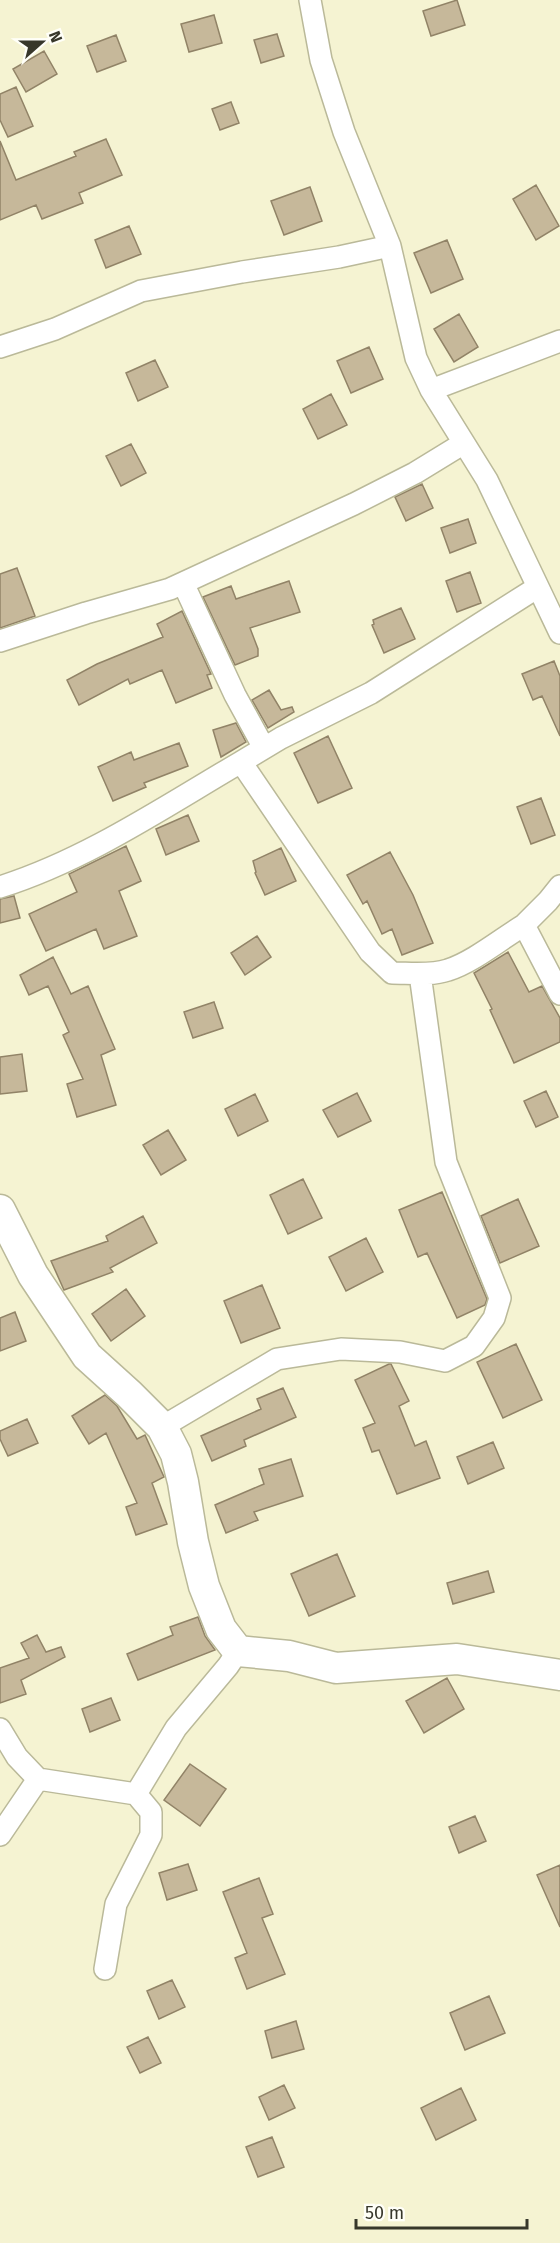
<svg xmlns="http://www.w3.org/2000/svg" width="560" height="2243" viewBox="0 0 560 2243" font-family="'Fira Sans',sans-serif">
  <style>
    .building { fill: #c6b89a; stroke: #918367; stroke-width: 1.5 }
    .lines { fill: none; stroke-linecap: round; stroke-linejoin: round }
    .street-casing { stroke: #bab999; stroke-width: 24 }
    .secondary-casing { stroke: #bab999; stroke-width: 33 }
    .street { stroke: #fff; stroke-width: 21 }
    .secondary { stroke: #fff; stroke-width: 30 }
  </style>
  <rect width="100%" height="100%" fill="#f5f3d2"/>
  <path class="building" d="M 457,0 L 465,25 L 431,36 L 423,11 Z
    M 214,15 L 222,43 L 189,52 L 181,24 Z
    M 277,34 L 284,56 L 261,63 L 254,40 Z
    M 116,35 L 126,61 L 97,72 L 87,46 Z
    M 44,51 L 57,74 L 26,92 L 13,69 Z
    M 16,87 L 33,126 L 8,137 L 0,120 L 0,94 Z
    M 231,102 L 239,123 L 220,130 L 212,109 Z
    M 106,139 L 122,175 L 79,193 L 83,203 L 42,219 L 36,205 L 0,220 L 0,141 L 16,180 L 76,156 L 74,152 Z
    M 536,185 L 559,226 L 536,240 L 513,199 Z
    M 310,187 L 322,221 L 284,235 L 271,201 Z
    M 129,226 L 141,254 L 106,268 L 95,240 Z
    M 447,240 L 463,279 L 431,293 L 414,253 Z
    M 459,314 L 478,347 L 454,362 L 434,329 Z
    M 369,347 L 383,379 L 351,393 L 337,361 Z
    M 155,360 L 168,387 L 138,401 L 126,373 Z
    M 331,394 L 347,425 L 318,439 L 303,409 Z
    M 131,444 L 146,473 L 121,486 L 106,456 Z
    M 422,484 L 433,508 L 406,521 L 395,497 Z
    M 468,519 L 476,543 L 450,553 L 441,528 Z
    M 17,568 L 35,616 L 0,628 L 0,574 Z
    M 470,572 L 481,603 L 457,612 L 446,581 Z
    M 289,581 L 300,612 L 250,628 L 258,649 L 258,656 L 235,665 L 203,597 L 231,586 L 236,599 Z
    M 401,608 L 415,639 L 384,653 L 372,625 L 374,624 L 373,620 Z
    M 182,611 L 211,674 L 207,675 L 212,688 L 176,703 L 162,670 L 130,684 L 128,679 L 79,705 L 67,680 L 97,664 L 163,637 L 157,624 Z
    M 554,661 L 560,676 L 560,736 L 542,696 L 533,700 L 522,674 Z
    M 269,690 L 281,710 L 292,707 L 294,712 L 268,728 L 252,700 Z
    M 236,723 L 246,742 L 221,757 L 213,730 Z
    M 328,736 L 352,788 L 318,803 L 294,753 Z
    M 179,743 L 188,766 L 144,783 L 146,787 L 113,801 L 98,767 L 131,752 L 134,760 Z
    M 541,798 L 555,835 L 531,844 L 517,807 Z
    M 188,815 L 199,841 L 166,855 L 156,829 Z
    M 126,846 L 141,881 L 119,891 L 137,936 L 104,949 L 96,929 L 46,951 L 29,914 L 77,892 L 69,874 Z
    M 281,848 L 296,881 L 265,895 L 255,873 L 256,872 L 253,861 Z
    M 390,852 L 413,895 L 433,943 L 402,955 L 392,929 L 382,934 L 367,901 L 363,904 L 347,875 Z
    M 14,896 L 20,918 L 0,923 L 0,899 Z
    M 257,936 L 271,957 L 245,975 L 231,953 Z
    M 508,952 L 529,992 L 542,986 L 560,1018 L 560,1042 L 514,1063 L 490,1010 L 492,1009 L 474,973 Z
    M 53,957 L 71,994 L 88,986 L 115,1049 L 101,1055 L 116,1105 L 77,1117 L 67,1084 L 83,1079 L 63,1035 L 69,1032 L 48,986 L 29,995 L 20,975 Z
    M 214,1002 L 223,1028 L 193,1038 L 184,1012 Z
    M 22,1054 L 27,1091 L 0,1094 L 0,1057 Z
    M 546,1091 L 558,1117 L 536,1127 L 524,1101 Z
    M 357,1093 L 371,1121 L 338,1137 L 323,1110 Z
    M 255,1094 L 268,1121 L 238,1136 L 225,1109 Z
    M 168,1130 L 186,1160 L 161,1175 L 143,1145 Z
    M 303,1179 L 322,1218 L 288,1234 L 270,1195 Z
    M 442,1192 L 487,1299 L 485,1305 L 457,1318 L 427,1253 L 418,1257 L 399,1210 Z
    M 518,1199 L 539,1246 L 500,1263 L 481,1216 Z
    M 143,1216 L 157,1243 L 110,1268 L 113,1272 L 64,1290 L 51,1261 L 108,1241 L 106,1236 Z
    M 366,1238 L 383,1272 L 346,1291 L 329,1257 Z
    M 262,1285 L 280,1328 L 241,1343 L 224,1301 Z
    M 126,1289 L 145,1316 L 111,1341 L 92,1314 Z
    M 15,1312 L 26,1341 L 0,1351 L 0,1318 Z
    M 516,1344 L 542,1400 L 503,1418 L 477,1362 Z
    M 389,1364 L 391,1364 L 409,1401 L 399,1406 L 415,1446 L 426,1441 L 440,1478 L 397,1494 L 379,1450 L 372,1452 L 363,1428 L 375,1423 L 355,1380 Z
    M 283,1388 L 296,1417 L 244,1440 L 246,1446 L 212,1461 L 201,1436 L 261,1409 L 257,1399 Z
    M 105,1395 L 117,1406 L 137,1439 L 145,1435 L 164,1477 L 152,1483 L 167,1524 L 136,1535 L 126,1507 L 137,1503 L 106,1433 L 89,1444 L 72,1416 Z
    M 27,1419 L 38,1443 L 8,1456 L 0,1439 L 0,1431 Z
    M 493,1442 L 504,1468 L 468,1484 L 457,1457 Z
    M 291,1459 L 303,1496 L 254,1512 L 258,1520 L 226,1533 L 215,1505 L 264,1484 L 259,1469 Z
    M 337,1554 L 355,1596 L 309,1616 L 291,1574 Z
    M 488,1571 L 494,1592 L 453,1604 L 447,1583 Z
    M 198,1617 L 205,1636 L 215,1650 L 138,1680 L 127,1654 L 173,1635 L 170,1627 Z
    M 37,1635 L 46,1652 L 61,1647 L 65,1657 L 21,1680 L 26,1694 L 0,1703 L 0,1668 L 29,1658 L 21,1643 Z
    M 447,1678 L 464,1709 L 424,1733 L 406,1701 Z
    M 111,1698 L 120,1720 L 90,1732 L 82,1709 Z
    M 190,1764 L 226,1789 L 200,1826 L 164,1800 Z
    M 475,1816 L 486,1841 L 459,1853 L 449,1827 Z
    M 188,1864 L 197,1890 L 167,1900 L 159,1873 Z
    M 560,1865 L 560,1927 L 537,1875 Z
    M 259,1878 L 273,1914 L 262,1918 L 285,1974 L 247,1989 L 235,1958 L 247,1953 L 223,1892 Z
    M 172,1980 L 185,2007 L 159,2019 L 147,1991 Z
    M 489,1996 L 505,2033 L 465,2050 L 450,2013 Z
    M 296,2021 L 304,2049 L 272,2058 L 265,2031 Z
    M 148,2037 L 161,2063 L 140,2073 L 127,2047 Z
    M 284,2085 L 295,2108 L 269,2120 L 259,2097 Z
    M 461,2088 L 476,2120 L 436,2140 L 421,2108 Z
    M 272,2137 L 284,2167 L 258,2177 L 246,2147 Z"/>
  <g class="lines">
    <defs>
      <path id="street" d="M 310,0 L 321,60 L 344,132 L 390,246 L 416,358 L 431,390 L 487,480 L 560,633
        M 0,347 L 55,329 L 141,291 L 242,272 L 339,257 L 390,246
        M 431,390 L 560,341
        M 183,583 L 235,695 L 264,748
        M 0,641 L 86,613 L 170,589 L 354,504 L 415,473 L 464,443
        M 241,762 L 281,738 L 371,693 L 538,587
        M 560,886 L 548,901 L 524,925 L 560,994
        M 0,887 C 86,860 164,807 241,762 L 370,952 L 392,973 C 409,973 431,976 448,970 C 473,962 501,939 524,925
        M 162,1427 L 277,1359 L 341,1349 L 400,1352 L 445,1361 L 474,1346 L 494,1318 L 500,1298 L 446,1162 L 420,974
        M 0,1729 L 17,1757 L 38,1779
        M 0,1835 L 38,1779 L 136,1794 L 176,1728 L 228,1666 L 238,1651
        M 105,1969 L 116,1904 L 151,1835 L 151,1812 L 136,1794"/>
      <path id="secondary" d="M 0,1210 L 33,1275 L 87,1356 L 129,1394 L 162,1427 L 176,1454 L 183,1482 L 193,1542 L 204,1586 L 221,1629 L 238,1651 L 289,1656 L 336,1668 L 457,1659 L 560,1675"/>
    </defs>
    <use href="#street" class="street-casing"/>
    <use href="#secondary" class="secondary-casing"/>
    <use href="#street" class="street"/>
    <use href="#secondary" class="secondary"/>
  </g>
  <g transform="translate(42 42) rotate(69)" stroke="#fffff8" stroke-width="4.5" paint-order="stroke">
  <path d="M0-4.5L10 22L0 15L-10 22Z" fill="#37372a"/>
  <text y="-9" font-size="16" font-weight="bold" text-anchor="middle" fill="#37372a">N</text>
  </g>
  <path d="M356 2219v9h171v-9" fill="none" stroke="#37372a" stroke-width="3"/>
  <text x="365" y="2219" font-size="18" fill="#37372a" stroke="#fffff8" stroke-width="4.5" paint-order="stroke">50 m</text>
</svg>
